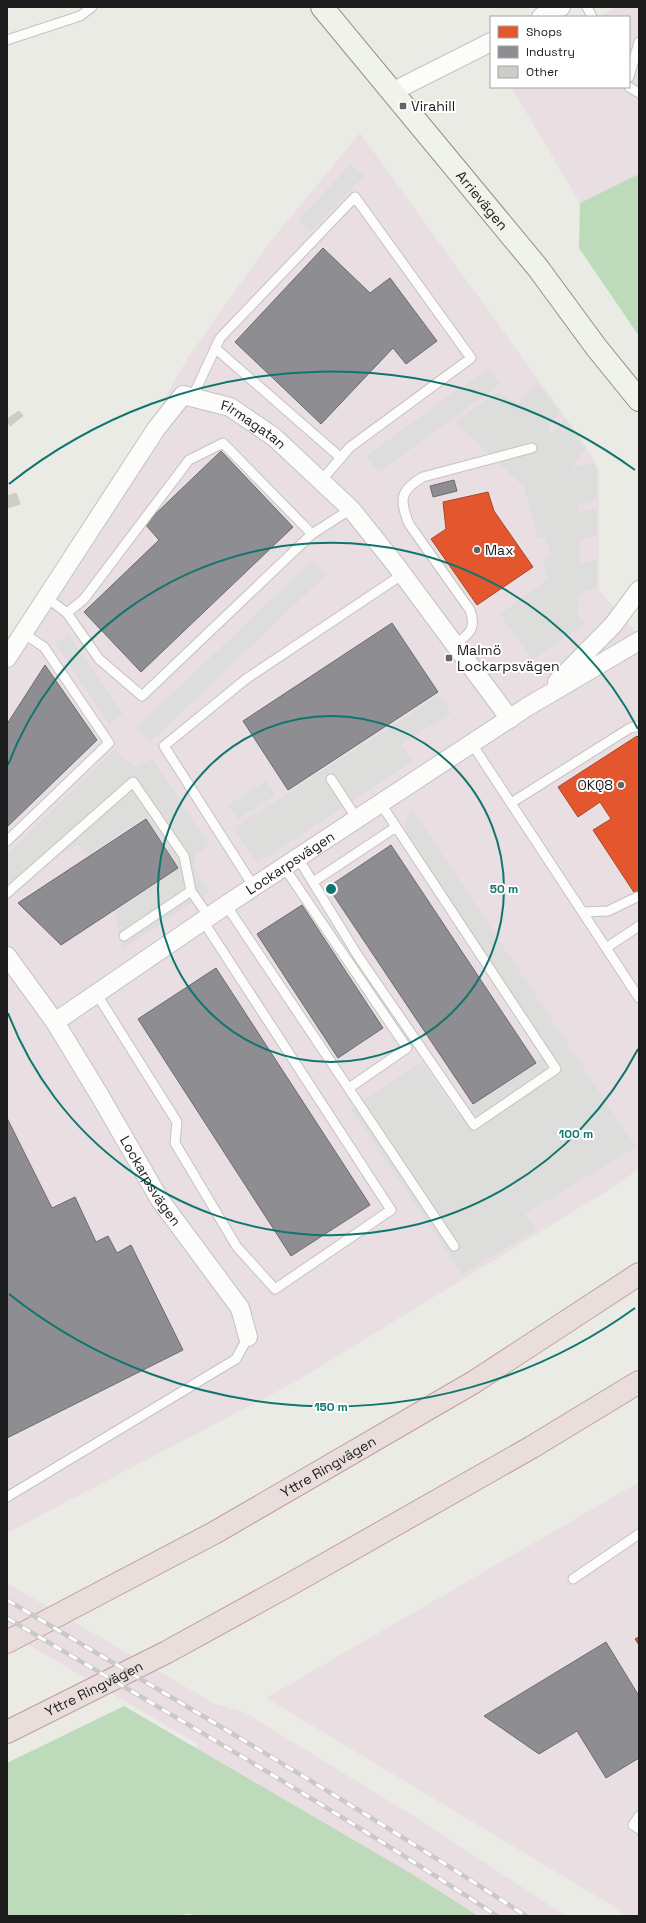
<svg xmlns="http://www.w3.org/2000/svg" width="646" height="1923" viewBox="0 0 646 1923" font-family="'Space Grotesk',sans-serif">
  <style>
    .industrial { fill: #e9dee1 }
    .forest { fill: #bddaba }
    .parking { fill: #dddddb }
    .shops { fill: #e4572e; stroke: #a84529 }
    .industry { fill: #8d8d92; stroke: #6b6b6f }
    .building { fill: #cdcdc8; stroke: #ceccc6 }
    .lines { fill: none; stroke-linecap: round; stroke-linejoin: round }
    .service-casing { stroke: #c3c3c1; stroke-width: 11 }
    .minor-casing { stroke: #c3c3c1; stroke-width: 20 }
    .secondary-casing { stroke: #8d957d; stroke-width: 24 }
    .motorway-casing { stroke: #c09d9e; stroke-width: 24 }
    .service { stroke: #fcfcfb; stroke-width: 9 }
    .minor { stroke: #fcfcfb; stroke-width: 18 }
    .secondary { stroke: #f0f3e9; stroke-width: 22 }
    .motorway { stroke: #e9dedc; stroke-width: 22 }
    .rail-casing { stroke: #c9c9c8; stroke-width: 4.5 }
    .rail { stroke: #fff; stroke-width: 3; stroke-dasharray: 9; stroke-linecap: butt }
    .ring { fill: none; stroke: #0f766e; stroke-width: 2 }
    .poi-dot { fill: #646462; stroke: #fff; stroke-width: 1.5 }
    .labels { text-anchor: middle; stroke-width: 4; stroke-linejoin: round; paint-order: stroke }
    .poi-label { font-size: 14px; fill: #1c1c1c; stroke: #fff; text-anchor: start }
    .street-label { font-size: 14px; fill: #1c1c1c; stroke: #fff }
    .centre { fill: #0f766e; stroke: #fff; stroke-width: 2 }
    .ring-label { font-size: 12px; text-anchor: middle; font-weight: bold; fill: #0f766e; stroke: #fff; stroke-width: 4; stroke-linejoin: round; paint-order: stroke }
  </style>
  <rect width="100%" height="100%" fill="#ebebe5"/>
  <path class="industrial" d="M 617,7 L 639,7 L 639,174 L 580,203 L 511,87 L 629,87 L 629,17 L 597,17 Z
    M 360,133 L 584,443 L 599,470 L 599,590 L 639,635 L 639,1169 L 607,1191 L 295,1382 L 7,1533 L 7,668 L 42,617 L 187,359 L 270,242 Z
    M 639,1482 L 639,1916 L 626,1916 L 611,1905 L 266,1698 Z
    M 7,1583 L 215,1704 L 244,1712 L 420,1820 L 566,1916 L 465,1916 L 195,1750 L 198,1744 L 7,1632 Z"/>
  <path class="forest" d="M 639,174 L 639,336 L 579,248 L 580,203 Z
    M 124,1706 L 417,1877 L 478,1916 L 199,1916 L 188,1914 L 172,1916 L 7,1916 L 7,1763 Z"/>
  <path class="parking" d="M 351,164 L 364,176 L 310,232 L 298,220 Z
    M 488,368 L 500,384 L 378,473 L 366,456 Z
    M 535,384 L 543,391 L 559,413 L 548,428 L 551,434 L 565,419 L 585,449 L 573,466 L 576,468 L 593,462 L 597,471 L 597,500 L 577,506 L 578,513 L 594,509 L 597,516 L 597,535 L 579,541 L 580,565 L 597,560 L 597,587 L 585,591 L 580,596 L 577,611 L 585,623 L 532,660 L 500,614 L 548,580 L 543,558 L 551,556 L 546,537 L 538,539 L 524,487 L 455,422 L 498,392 L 518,404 Z
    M 312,561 L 326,575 L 150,742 L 136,728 Z
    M 69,635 L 123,714 L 109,724 L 56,644 Z
    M 440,695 L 451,713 L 401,744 L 413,761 L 257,863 L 234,828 Z
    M 115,749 L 127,762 L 138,767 L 152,758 L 209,845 L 196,854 L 194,869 L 210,891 L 123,949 L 114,910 L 178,868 L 144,817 L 86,856 L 78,844 L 7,883 L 7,854 Z
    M 266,781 L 275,795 L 238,819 L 228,805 Z
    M 412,809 L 636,1147 L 525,1214 L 536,1230 L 462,1274 L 351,1109 L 422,1062 L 460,1118 L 458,1113 L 551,1052 L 404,828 L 409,812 Z"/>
  <path class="shops" d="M 488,492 L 494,511 L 533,567 L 477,605 L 431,539 L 446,529 L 443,502 Z
    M 637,736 L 639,738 L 639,900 L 593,830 L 611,819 L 600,802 L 578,817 L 558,787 Z
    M 639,1637 L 639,1645 L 635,1639 Z"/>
  <path class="industry" d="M 323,248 L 370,293 L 390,278 L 437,341 L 406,364 L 393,348 L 321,424 L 235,342 Z
    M 221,451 L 293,527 L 141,672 L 84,612 L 159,540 L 145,524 Z
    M 454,480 L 457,491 L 433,497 L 430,486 Z
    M 392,623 L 438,692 L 288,790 L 243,721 Z
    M 45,665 L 97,740 L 7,827 L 7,724 Z
    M 146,819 L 178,868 L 61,945 L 18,903 Z
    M 391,845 L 536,1063 L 473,1104 L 328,887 Z
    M 302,905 L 383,1028 L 338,1058 L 257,934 Z
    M 216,968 L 370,1205 L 291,1256 L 138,1019 Z
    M 7,1118 L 52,1208 L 75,1197 L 96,1242 L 108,1236 L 117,1253 L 131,1245 L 183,1350 L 7,1438 Z
    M 606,1642 L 639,1696 L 639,1758 L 606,1778 L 577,1731 L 539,1754 L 484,1716 Z"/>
  <path class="building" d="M 19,411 L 23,416 L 10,426 L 7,419 Z
    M 16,493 L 20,504 L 7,508 L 7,496 Z"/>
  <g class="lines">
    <defs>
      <path id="service" d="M 587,7 L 592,17
        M 7,40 L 80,16 L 92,7
        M 629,77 L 639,42
        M 629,87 L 639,93
        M 215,348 L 341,458
        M 192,398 L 220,338 L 355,197 L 471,358 L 350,447 L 321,481
        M 312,534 L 351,509
        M 47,598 L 67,613 L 99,659 L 142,696 L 312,534 L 223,443 L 189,460 L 84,599 L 67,613
        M 455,645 C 469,634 477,629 470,610 L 409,524 C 399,500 400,490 423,477 L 532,448
        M 472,744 L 639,998
        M 331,779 L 357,819
        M 511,803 L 630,728 L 639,726
        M 7,841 L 109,743 L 44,647 L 23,633
        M 298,858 L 358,956 L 474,1125 L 556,1069 L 381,804
        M 284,867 L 407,1048 L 349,1088
        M 313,882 L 396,827
        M 254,887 L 164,746 L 246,679 L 403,574
        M 7,893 L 133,782 L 184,856 L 191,891
        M 226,905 L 454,1246
        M 583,912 L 608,911 L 637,897
        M 124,936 L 191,891 L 209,917
        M 606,948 L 639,926
        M 96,993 L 177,1122 L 175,1143 L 237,1247 L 275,1289 L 391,1210 L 203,921
        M 7,1497 L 236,1359 L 248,1337
        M 573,1579 L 639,1534
        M 639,1816 L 633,1825 L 639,1829"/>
      <g id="minor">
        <path d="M 541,17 L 561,7"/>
        <path d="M 392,92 L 491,42"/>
        <path id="s1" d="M 7,658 L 156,429 L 183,395 L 230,407 L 274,437 L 351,509 L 395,564 L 510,719"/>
        <path d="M 557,682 L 613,625 L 639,590"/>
        <path id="s2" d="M 7,956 L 55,1022 L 100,1096 L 160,1200 L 240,1308 L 248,1337"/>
        <path id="s3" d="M 55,1022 L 226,905 L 527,707 L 639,641"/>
      </g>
      <g id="secondary">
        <path id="s4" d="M 322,7 L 538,268 L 596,347 L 639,400"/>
      </g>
      <g id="motorway">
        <path id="s5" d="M 7,1642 L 214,1533 L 474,1382 L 639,1274"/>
        <path id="s6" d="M 7,1732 L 167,1652 L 296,1581 L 532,1447 L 639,1382"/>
      </g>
    </defs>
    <use href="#service" class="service-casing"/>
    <use href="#minor" class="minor-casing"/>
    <use href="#secondary" class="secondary-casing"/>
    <use href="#motorway" class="motorway-casing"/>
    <use href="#service" class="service"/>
    <use href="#minor" class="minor"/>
    <use href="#secondary" class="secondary"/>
    <use href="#motorway" class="motorway"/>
    <defs>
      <path id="rail" d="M 7,1600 C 181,1703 356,1805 526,1916
        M 7,1618 C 172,1715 338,1811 497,1916"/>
    </defs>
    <use href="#rail" class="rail-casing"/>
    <use href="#rail" class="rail"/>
  </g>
  <g class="ring">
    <circle cx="331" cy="889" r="173"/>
    <path d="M638 1049A346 346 0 0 1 8 1013M8 765A346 346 0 0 1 638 729"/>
    <path d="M635 1308A518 518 0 0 1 9 1294M9 484A518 518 0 0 1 635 470"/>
  </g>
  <g class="poi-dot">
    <rect x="399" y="102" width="8" height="8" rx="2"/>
    <circle cx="477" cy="550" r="4"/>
    <rect x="445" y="654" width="8" height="8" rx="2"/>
    <circle cx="621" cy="785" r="4"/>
  </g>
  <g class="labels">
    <g class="poi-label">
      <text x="411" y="111">Virahill</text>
      <text x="485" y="555">Max</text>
      <text x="457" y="655">Malmö<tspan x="457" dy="16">Lockarpsvägen</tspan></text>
      <text x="613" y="790" text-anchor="end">OKQ8</text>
    </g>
    <g class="street-label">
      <text dy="5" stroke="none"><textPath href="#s4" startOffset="251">Arrievägen</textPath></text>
      <text dy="5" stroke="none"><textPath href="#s1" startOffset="394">Firmagatan</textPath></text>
      <text dy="5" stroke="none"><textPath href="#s3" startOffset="284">Lockarpsvägen</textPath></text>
      <text dy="5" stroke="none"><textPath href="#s2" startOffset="267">Lockarpsvägen</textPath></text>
      <text dy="5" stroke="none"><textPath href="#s5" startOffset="366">Yttre Ringvägen</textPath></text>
      <text dy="5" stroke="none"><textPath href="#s6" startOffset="97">Yttre Ringvägen</textPath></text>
    </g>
  </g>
  <circle cx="331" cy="889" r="6" class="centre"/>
  <g class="ring-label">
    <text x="504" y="893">50 m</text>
    <text x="576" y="1138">100 m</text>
    <text x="331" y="1411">150 m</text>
  </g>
  <rect width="646" height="1923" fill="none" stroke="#1c1c1c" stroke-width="16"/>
  <rect x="490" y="16" width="140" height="72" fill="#ffffff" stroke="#a4a4a4"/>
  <rect x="498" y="26" width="20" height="12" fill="#e4572e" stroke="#a4a4a4"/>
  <text x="526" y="36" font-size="12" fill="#1c1c1c">Shops</text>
  <rect x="498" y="46" width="20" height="12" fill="#8d8d92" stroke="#a4a4a4"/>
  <text x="526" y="56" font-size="12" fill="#1c1c1c">Industry</text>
  <rect x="498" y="66" width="20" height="12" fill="#cdcdc8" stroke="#a4a4a4"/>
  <text x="526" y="76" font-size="12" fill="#1c1c1c">Other</text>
</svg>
